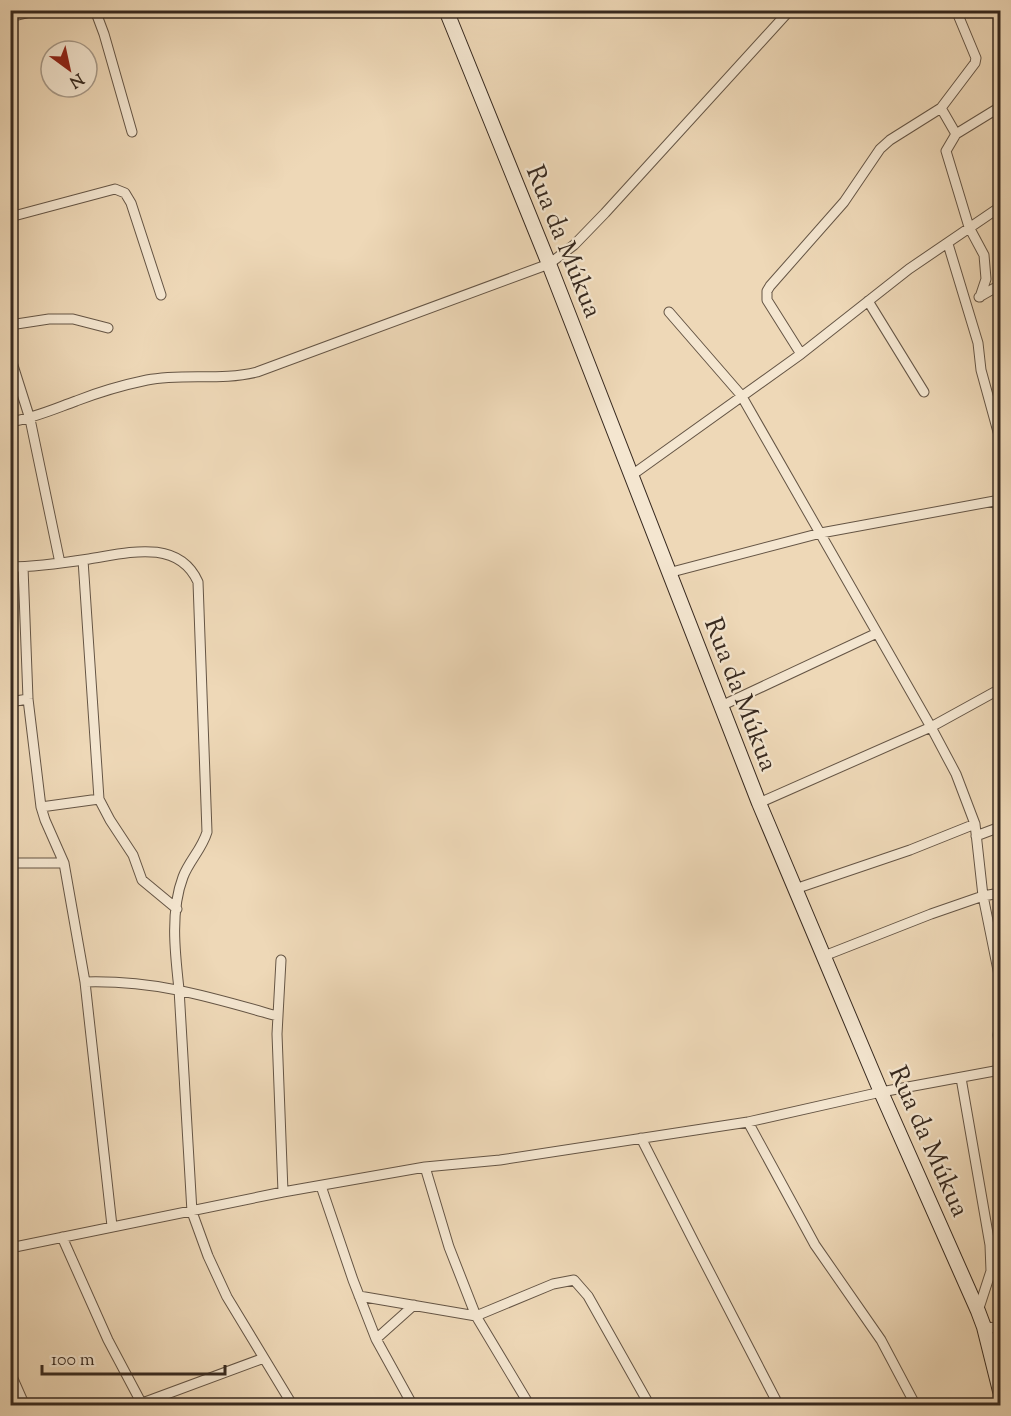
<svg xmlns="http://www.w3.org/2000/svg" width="1011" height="1416" viewBox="0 0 1011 1416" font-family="'Sorts Mill Goudy',serif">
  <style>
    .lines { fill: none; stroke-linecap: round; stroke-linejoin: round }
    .street-casing { stroke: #655545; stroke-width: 11 }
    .secondary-casing { stroke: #37291f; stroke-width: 16 }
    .street { stroke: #f4e6d0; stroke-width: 9 }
    .secondary { stroke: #f4e6d0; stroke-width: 14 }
    .labels { text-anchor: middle; stroke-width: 4.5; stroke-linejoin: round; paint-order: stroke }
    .street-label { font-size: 26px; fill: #37291f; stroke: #f4e6d0 }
  </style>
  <rect width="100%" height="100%" fill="#eed8b7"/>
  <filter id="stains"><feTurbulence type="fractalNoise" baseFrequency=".00333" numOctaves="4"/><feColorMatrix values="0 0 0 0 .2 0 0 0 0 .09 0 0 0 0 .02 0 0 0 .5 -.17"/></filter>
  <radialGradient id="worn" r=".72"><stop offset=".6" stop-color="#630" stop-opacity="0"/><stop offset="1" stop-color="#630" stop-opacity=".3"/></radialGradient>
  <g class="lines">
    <defs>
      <path id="street" d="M 95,10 L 104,34 L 132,132
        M 10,17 L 39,10
        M 956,134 L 941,108 L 975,63 L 976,58 L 956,10
        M 10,217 L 115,189 L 125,193 L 131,203 L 161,295
        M 948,244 L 978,343 L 981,370 L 1000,439
        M 979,297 L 1000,285
        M 980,297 L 986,279 L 984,255 L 969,227 L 946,151 L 956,134 L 1000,107
        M 868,301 L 924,392
        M 669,312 L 741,395 L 931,727 L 956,774 L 975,824 L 983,896 L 1000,980
        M 10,325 L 49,319 L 73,319 L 108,328
        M 801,354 L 767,300 L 767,291 L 770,286 L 844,202 L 880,149 L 890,140 L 941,108
        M 10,356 L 30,419 L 60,563
        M 10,422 C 34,418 54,409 76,401 C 99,392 123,385 147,380 C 183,373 221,381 257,372 L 549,264 L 574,245 L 605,213 L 790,10
        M 632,475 L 801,354 L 909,269 L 1000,207
        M 997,501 L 1000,519
        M 83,560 L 99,799 L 110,820 L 133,855 L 142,880 L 177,909
        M 10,567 C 37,567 63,563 89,559 C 127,553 178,538 198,582 L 207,832 C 202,849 189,861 183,877 C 170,911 175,953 179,989 L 192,1212 L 208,1256 L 227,1297 L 293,1406
        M 23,567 L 28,699 L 41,807 L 45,820 L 64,863 L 85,982 L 112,1226
        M 668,573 L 821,533 L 1000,500
        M 10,702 L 28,699
        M 721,706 L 877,633
        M 759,803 L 931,727 L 1000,689
        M 41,807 L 99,799
        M 976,836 L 1000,827
        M 10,863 L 64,863
        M 795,889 L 910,850 L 975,824
        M 824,956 L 931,914 L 983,896 L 1000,893
        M 281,960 L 277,1034 L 283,1192
        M 85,982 C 156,980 210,997 277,1016
        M 1000,1022 L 998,1035 L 1000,1050
        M 961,1078 L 990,1245 L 991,1271 L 978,1311
        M 748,1122 L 815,1245 L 881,1340 L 916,1406
        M 641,1138 L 694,1242 L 779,1406
        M 425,1167 L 449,1247 L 476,1316 L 530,1406
        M 321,1186 L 353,1280 L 376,1339 L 413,1406
        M 62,1237 L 108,1340 L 143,1406
        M 10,1248 L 283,1192 L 425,1167 L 500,1160 L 748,1122 L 881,1092 L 1000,1070
        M 359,1296 L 476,1316 L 553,1284 L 574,1280 L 588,1296 L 650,1406
        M 984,1327 L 1000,1328
        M 376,1339 L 414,1305
        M 10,1372 L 25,1406
        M 137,1405 L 264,1358"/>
      <path id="secondary" d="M 446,10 L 549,264 L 759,803 L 881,1092 L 978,1311 L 984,1327 L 1000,1391"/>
    </defs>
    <use href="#street" class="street-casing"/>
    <use href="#secondary" class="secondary-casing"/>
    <use href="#street" class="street"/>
    <use href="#secondary" class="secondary"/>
  </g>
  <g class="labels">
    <g class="street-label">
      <text transform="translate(565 241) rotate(68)" y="9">Rua da Múkua</text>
      <text transform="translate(742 694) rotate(69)" y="9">Rua da Múkua</text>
      <text transform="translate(930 1141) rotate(66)" y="9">Rua da Múkua</text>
    </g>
  </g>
  <rect width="1011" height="1416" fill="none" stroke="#eed8b7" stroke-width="36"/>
  <rect x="12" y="12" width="987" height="1392" fill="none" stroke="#37291f" stroke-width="3"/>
  <rect x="18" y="18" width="975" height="1380" fill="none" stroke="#37291f" stroke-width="1.5"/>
  <g transform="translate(69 69) rotate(147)"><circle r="28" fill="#f4e6d0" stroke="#a89a89" stroke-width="1.5"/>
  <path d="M0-4.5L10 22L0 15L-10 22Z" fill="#8f2418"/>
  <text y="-9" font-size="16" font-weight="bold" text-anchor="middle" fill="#37291f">N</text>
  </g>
  <path d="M42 1365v9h183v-9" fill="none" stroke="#37291f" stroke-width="3"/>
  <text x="51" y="1365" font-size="18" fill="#37291f" stroke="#f4e6d0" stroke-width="4.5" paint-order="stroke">100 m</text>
  <rect width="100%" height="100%" filter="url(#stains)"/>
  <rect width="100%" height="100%" fill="url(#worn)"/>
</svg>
